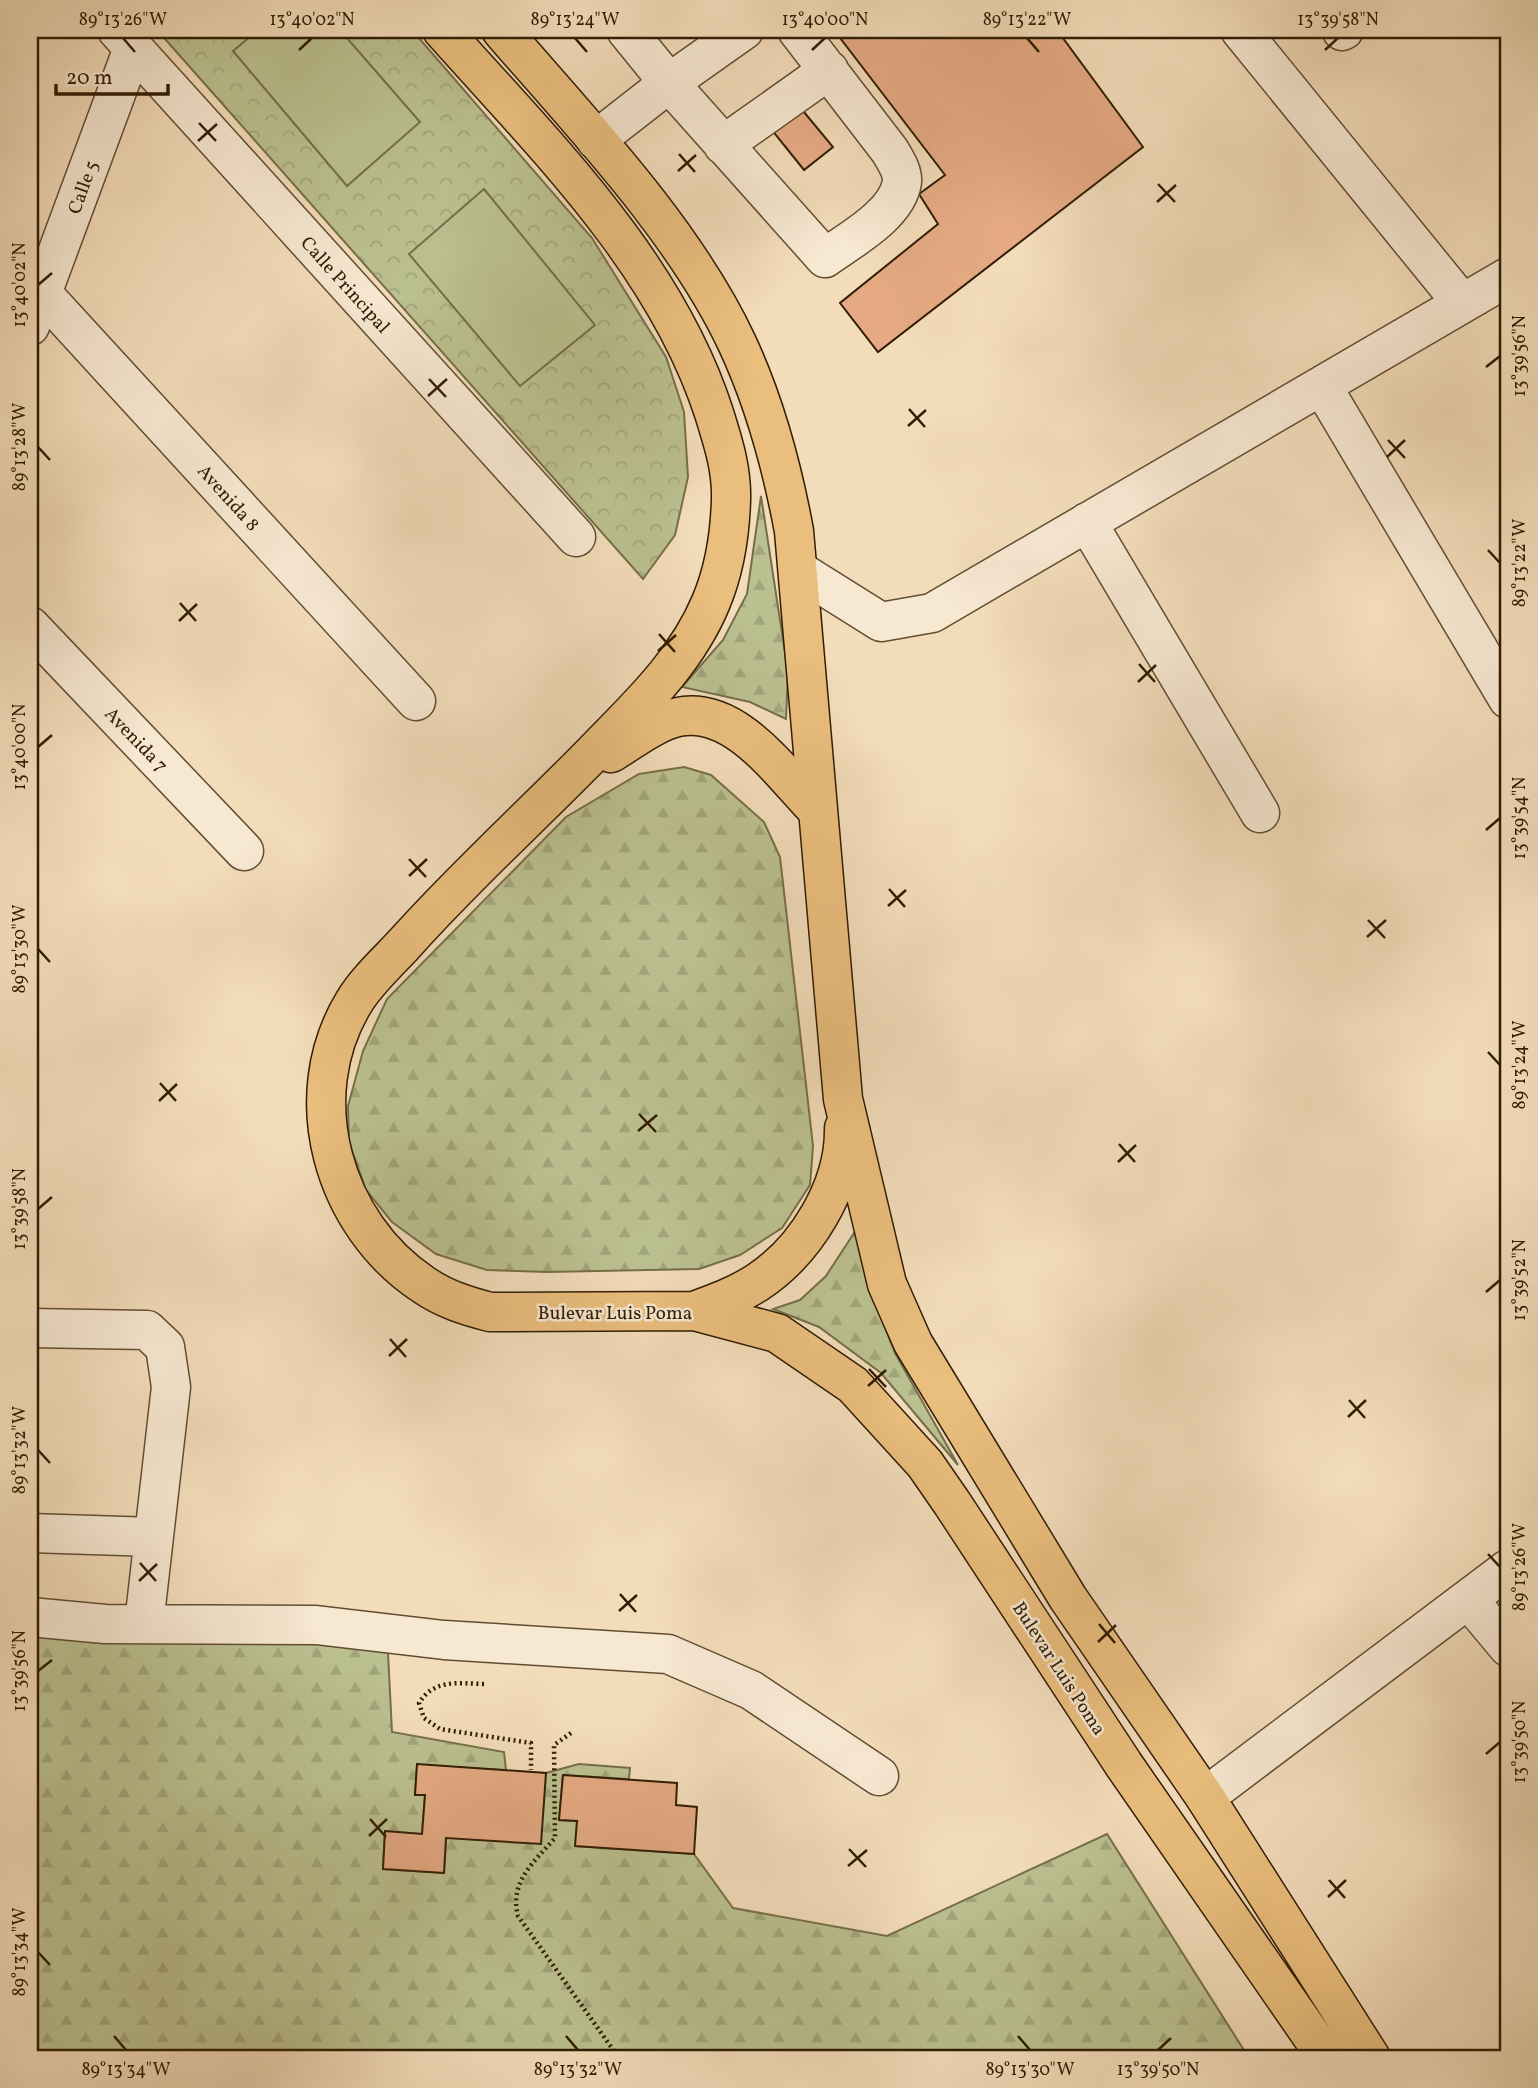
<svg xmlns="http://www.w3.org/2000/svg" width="1538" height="2088" viewBox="0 0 1538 2088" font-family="Vollkorn,serif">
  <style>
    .forest { fill: url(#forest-firs); stroke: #766e4a; stroke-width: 2 }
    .park { fill: url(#park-crowns); stroke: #766e4a; stroke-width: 2 }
    .garden { fill: #bbc090; stroke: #766e4a; stroke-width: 2 }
    .building { fill: #e5aa83; stroke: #301d04; stroke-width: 2 }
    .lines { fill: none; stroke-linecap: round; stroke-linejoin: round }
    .minor-casing { stroke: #614d32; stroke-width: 41 }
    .highway-casing { stroke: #301d04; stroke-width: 41 }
    .path { stroke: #301d04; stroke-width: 4.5; stroke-dasharray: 2 3.5; stroke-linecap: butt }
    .minor { stroke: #f7e8d2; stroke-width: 38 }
    .highway { stroke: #eabe7d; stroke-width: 38 }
    .ticks { fill: none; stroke: #301d04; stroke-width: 2.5 }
    .labels { text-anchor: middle; stroke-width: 5; stroke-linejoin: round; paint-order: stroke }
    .street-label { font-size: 19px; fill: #301d04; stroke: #f7e8d2 }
    .neatline { fill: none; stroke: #301d04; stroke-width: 2.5 }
    .ticks-label { font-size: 18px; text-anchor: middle; fill: #301d04 }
  </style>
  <defs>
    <pattern id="forest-firs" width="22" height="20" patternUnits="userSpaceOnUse" patternTransform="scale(1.75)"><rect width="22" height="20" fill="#bbc090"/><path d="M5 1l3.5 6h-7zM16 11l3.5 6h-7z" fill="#a1a57b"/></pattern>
    <pattern id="park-crowns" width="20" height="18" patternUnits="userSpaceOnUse" patternTransform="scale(1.75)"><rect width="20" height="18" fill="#bbc090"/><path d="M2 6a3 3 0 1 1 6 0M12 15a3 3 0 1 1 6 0" fill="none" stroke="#a1a57b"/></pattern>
  </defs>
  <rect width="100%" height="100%" fill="#f3dcba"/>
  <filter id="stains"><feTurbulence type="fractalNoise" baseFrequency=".00286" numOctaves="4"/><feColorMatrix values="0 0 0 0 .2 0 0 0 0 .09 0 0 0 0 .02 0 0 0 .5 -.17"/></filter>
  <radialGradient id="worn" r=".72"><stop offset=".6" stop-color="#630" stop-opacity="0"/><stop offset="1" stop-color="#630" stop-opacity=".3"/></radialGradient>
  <path class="forest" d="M 761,496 L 788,672 L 786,719 L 750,702 L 682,687 L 723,640 L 747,594 Z
    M 684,767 L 711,775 L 764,822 L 780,857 L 813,1146 L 810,1185 L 782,1228 L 740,1255 L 699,1269 L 547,1272 L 487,1270 L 436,1254 L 392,1222 L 366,1190 L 349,1142 L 348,1106 L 363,1051 L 387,999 L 566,817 L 639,774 Z
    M 856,1230 L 869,1286 L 895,1353 L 958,1465 L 881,1373 L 819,1327 L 773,1309 L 800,1300 L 826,1276 Z
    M 30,1617 L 387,1633 L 392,1732 L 504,1752 L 506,1770 L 417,1765 L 415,1794 L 425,1795 L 422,1834 L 385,1831 L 383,1869 L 444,1873 L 446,1838 L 546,1773 L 579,1764 L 630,1768 L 629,1779 L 563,1775 L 559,1820 L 577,1821 L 576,1846 L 694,1854 L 733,1908 L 887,1936 L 1107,1834 L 1249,2058 L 30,2058 Z"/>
  <path class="park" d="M 157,30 L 412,30 L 592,238 L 666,357 L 684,412 L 688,477 L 675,535 L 643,579 Z"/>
  <path class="garden" d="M 258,30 L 340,30 L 420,122 L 347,186 L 233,51 Z
    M 484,189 L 595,325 L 520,386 L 409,254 Z"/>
  <path class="building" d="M 834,30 L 1057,30 L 1143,147 L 878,352 L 840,303 L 938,224 L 919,194 L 945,175 Z
    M 799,106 L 833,147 L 804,170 L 771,129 Z
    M 417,1764 L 546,1773 L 541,1844 L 446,1838 L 444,1873 L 383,1869 L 385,1831 L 422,1834 L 425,1795 L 415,1795 Z
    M 563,1775 L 677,1783 L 676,1805 L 697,1807 L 694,1854 L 575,1846 L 577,1821 L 559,1820 Z"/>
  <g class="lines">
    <defs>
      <path id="minor" d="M 117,30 L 576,537
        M 626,30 L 669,83 L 744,30
        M 1240,30 L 1462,303
        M 1342,31 L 1344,30
        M 596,140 L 669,83 L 825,258 C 850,240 897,215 902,182 C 903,171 895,160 890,151 L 797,30
        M 723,145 L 829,70
        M 42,293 L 416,701
        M 30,326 L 133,48
        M 1322,386 L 1508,699
        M 1087,522 L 1260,813
        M 798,570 L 881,622 L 932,613 L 1508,277
        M 30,626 L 244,851
        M 30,1328 L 147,1330 L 165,1347 L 171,1387 L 144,1624
        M 30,1533 L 154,1537
        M 1468,1599 L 1508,1647
        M 30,1617 L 105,1624 L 316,1625 L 444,1640 L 668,1654 L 751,1690 L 879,1776
        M 1205,1797 L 1508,1569"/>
      <path id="highway" d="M 442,30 C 545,146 665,262 714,413 C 723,442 732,469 731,500 C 730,533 724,571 711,602 C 687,660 642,703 599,747 C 536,812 468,873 407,941 C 390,960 367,980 354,1002 C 296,1097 333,1225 424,1285 C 444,1299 467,1306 490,1312 L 694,1311 L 777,1333 L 853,1385 L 925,1464 L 952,1503 L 1124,1765 L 1327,2058
        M 501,30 C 582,124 684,230 737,343 C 765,403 782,466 794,531 L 843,1099 L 887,1284 L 913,1343 L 1068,1598 L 1205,1797 L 1371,2058
        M 611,753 C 631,741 655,722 678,717 C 735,705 781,773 816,809
        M 694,1311 C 716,1303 738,1295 758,1282 C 806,1250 845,1187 844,1128"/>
    </defs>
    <use href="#minor" class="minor-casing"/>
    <use href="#highway" class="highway-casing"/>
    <path class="path" d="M 484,1684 C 458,1683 434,1679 419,1703 L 424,1718 L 440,1729 L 531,1743 L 531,1770
      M 571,1733 L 554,1745 L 555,1838 C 534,1862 509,1882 518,1916 L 619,2058"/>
    <use href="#minor" class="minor"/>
    <use href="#highway" class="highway"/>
  </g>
  <path class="ticks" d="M 123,38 L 135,52M 575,38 L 587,52M 1027,38 L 1039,52M 299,50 L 312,38M 812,50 L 825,38M 1325,50 L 1338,38M 199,123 L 216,141M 198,141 L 217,124M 679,154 L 695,172M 678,171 L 696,155M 1158,184 L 1175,202M 1157,202 L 1176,185M 38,285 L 52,273M 1486,367 L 1500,356M 429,379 L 446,397M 428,396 L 447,379M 909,409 L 925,427M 908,426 L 926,410M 1388,440 L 1405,458M 38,447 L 50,460M 1387,457 L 1405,440M 1488,550 L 1500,563M 180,603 L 196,621M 179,621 L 197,604M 659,634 L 675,652M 658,651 L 676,635M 1139,664 L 1155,682M 1138,682 L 1156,665M 38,747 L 52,735M 1486,830 L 1500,818M 409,859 L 426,877M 409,876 L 427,859M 889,889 L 905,907M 888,906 L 906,890M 1368,920 L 1385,938M 1367,937 L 1386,920M 38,949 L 50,962M 1488,1052 L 1500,1065M 160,1083 L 176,1101M 159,1101 L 177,1084M 639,1114 L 656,1132M 638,1131 L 657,1115M 1119,1144 L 1135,1162M 1118,1162 L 1136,1145M 38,1209 L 52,1197M 1486,1292 L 1500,1280M 390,1339 L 406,1357M 389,1356 L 407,1339M 869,1369 L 886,1387M 868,1386 L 886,1370M 1349,1400 L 1365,1418M 1348,1417 L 1366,1400M 38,1450 L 50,1463M 1488,1554 L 1500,1567M 140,1563 L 156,1581M 139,1581 L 157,1564M 620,1594 L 636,1612M 619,1611 L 637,1595M 1099,1624 L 1115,1643M 1098,1642 L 1116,1625M 38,1671 L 52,1660M 1486,1754 L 1500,1742M 370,1819 L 386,1837M 369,1836 L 387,1819M 849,1849 L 866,1867M 848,1866 L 867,1850M 1329,1880 L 1345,1898M 1328,1897 L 1346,1880M 38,1952 L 50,1965M 114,2036 L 126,2050M 566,2036 L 578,2050M 1018,2036 L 1030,2050M 1158,2050 L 1171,2038"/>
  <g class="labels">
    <g class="street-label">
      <text transform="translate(82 187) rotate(-70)" y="7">Calle 5</text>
      <text transform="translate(346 284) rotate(48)" y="7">Calle Principal</text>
      <text transform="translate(229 497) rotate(48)" y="7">Avenida 8</text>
      <text transform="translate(137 739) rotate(46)" y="7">Avenida 7</text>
      <text x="615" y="1319">Bulevar Luis Poma</text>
      <text transform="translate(1060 1668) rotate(57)" y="7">Bulevar Luis Poma</text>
    </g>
  </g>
  <rect width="1538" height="2088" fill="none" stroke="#f3dcba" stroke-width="77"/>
  <path d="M56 84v10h112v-10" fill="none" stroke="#301d04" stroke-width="3.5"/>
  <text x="66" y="84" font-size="21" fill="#301d04" stroke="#f7e8d2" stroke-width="5" paint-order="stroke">20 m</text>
  <rect x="38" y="38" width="1462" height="2012" class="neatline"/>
  <g class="ticks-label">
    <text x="123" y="25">89°13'26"W</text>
    <text x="312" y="25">13°40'02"N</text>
    <text x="575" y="25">89°13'24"W</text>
    <text x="825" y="25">13°40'00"N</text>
    <text x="1027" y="25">89°13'22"W</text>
    <text x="1338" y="25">13°39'58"N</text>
    <text transform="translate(19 285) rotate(-90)" y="6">13°40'02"N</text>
    <text transform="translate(1519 356) rotate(-90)" y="6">13°39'56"N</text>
    <text transform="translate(19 447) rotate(-90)" y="6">89°13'28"W</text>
    <text transform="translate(1519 563) rotate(-90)" y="6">89°13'22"W</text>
    <text transform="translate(19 747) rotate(-90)" y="6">13°40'00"N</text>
    <text transform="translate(1519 818) rotate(-90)" y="6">13°39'54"N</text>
    <text transform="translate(19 949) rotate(-90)" y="6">89°13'30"W</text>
    <text transform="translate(1519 1065) rotate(-90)" y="6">89°13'24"W</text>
    <text transform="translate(19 1209) rotate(-90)" y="6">13°39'58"N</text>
    <text transform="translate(1519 1280) rotate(-90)" y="6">13°39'52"N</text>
    <text transform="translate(19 1450) rotate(-90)" y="6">89°13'32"W</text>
    <text transform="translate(1519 1567) rotate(-90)" y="6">89°13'26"W</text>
    <text transform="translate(19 1671) rotate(-90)" y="6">13°39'56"N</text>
    <text transform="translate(1519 1742) rotate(-90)" y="6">13°39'50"N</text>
    <text transform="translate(19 1952) rotate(-90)" y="6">89°13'34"W</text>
    <text x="126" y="2075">89°13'34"W</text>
    <text x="578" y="2075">89°13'32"W</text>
    <text x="1030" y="2075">89°13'30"W</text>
    <text x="1158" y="2075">13°39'50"N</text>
  </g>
  <rect width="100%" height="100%" filter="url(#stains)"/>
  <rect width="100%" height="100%" fill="url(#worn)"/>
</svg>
